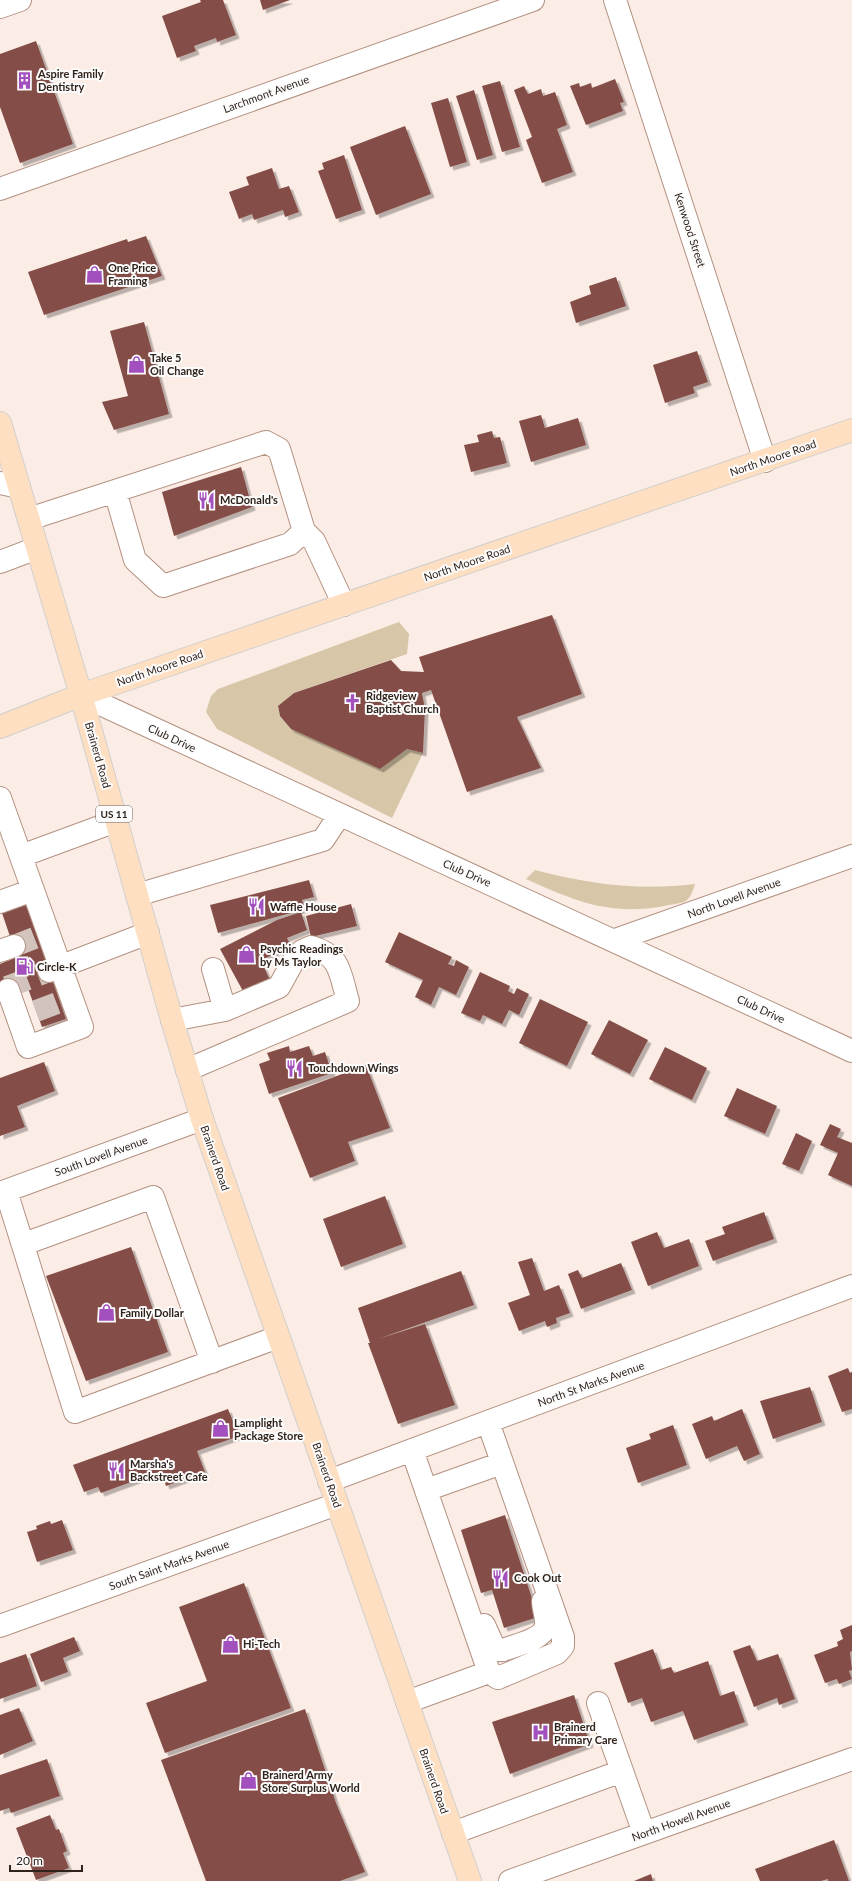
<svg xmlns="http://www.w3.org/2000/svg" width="852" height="1881" viewBox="0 0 852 1881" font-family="Lato,sans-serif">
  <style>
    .green { fill: #d7c7a8 }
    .building { fill: #844e46; filter: url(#shadow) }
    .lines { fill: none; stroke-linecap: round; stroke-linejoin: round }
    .minor-tunnel { stroke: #d2c4bd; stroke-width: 22; stroke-dasharray: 22 11; stroke-linecap: butt }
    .minor-casing { stroke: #b39181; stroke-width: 24 }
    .major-casing { stroke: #d1cfcd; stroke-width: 24 }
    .minor { stroke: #fff; stroke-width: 22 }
    .major { stroke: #fedfc2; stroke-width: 22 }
    .labels { text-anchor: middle; stroke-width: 4; stroke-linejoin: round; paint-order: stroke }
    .shield { fill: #fcfcfc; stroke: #6d645f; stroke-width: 1 }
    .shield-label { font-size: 10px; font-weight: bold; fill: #30231c }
    .poi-label { font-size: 11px; font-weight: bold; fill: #30231c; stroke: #fcfcfc; text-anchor: start }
    .street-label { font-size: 11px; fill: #30231c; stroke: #fcfcfc }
  </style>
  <defs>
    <filter id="shadow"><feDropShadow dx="3.5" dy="3.5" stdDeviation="0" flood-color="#0004"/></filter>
  </defs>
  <rect width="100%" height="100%" fill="#fbece5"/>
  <path class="green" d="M 399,622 L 409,634 L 407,654 L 294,693 L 278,707 L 280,716 L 291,729 L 379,768 L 407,749 L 423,753 L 392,818 L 217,729 L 206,712 L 211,696 L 218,689 Z
    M 535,870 C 589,884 639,891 695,884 C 689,905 684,902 664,906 C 609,916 575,901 526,879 Z"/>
  <path class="building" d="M 200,0 L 223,0 L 236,35 L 217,42 L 216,38 L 194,46 L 196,51 L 177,58 L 162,16 L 201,2 Z
    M 260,0 L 290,0 L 263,10 Z
    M 36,41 L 73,144 L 20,163 L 0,107 L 0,54 Z
    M 615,79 L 624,102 L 620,103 L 623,111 L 586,125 L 570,86 L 579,83 L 580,87 L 591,83 L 592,88 Z
    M 500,81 L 520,147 L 502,152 L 482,86 Z
    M 524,86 L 528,94 L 541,89 L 543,96 L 555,92 L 567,125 L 557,129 L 573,172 L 542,183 L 526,140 L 532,137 L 514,90 Z
    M 474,90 L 493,155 L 477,160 L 456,96 Z
    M 448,98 L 467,162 L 450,167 L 431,103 Z
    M 405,126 L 431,194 L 376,215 L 350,147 Z
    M 344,155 L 362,210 L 336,219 L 318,171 L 324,169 L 322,163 Z
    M 272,168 L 279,189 L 289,186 L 299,212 L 285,217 L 283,210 L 254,220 L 252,214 L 239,219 L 229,192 L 249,185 L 246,177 Z
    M 146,236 L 162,276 L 44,315 L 28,272 L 127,239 L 128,242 Z
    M 616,277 L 626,306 L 576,323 L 570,302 L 591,294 L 589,286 Z
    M 144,322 L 169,414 L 114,430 L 102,402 L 128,396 L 110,331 Z
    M 697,351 L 708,382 L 693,387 L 695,393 L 665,403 L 653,365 Z
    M 541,415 L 545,428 L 578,418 L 586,445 L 531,462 L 519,421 Z
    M 492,431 L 494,438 L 500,437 L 507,463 L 471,472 L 464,445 L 479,442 L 477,435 Z
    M 241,467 L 252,507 L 174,536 L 162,492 Z
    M 552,615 L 582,694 L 517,717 L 541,768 L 467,792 L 431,690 L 422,693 L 425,709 L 423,753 L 407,749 L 380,769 L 291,729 L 280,716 L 278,706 L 294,693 L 391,660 L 401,671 L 424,672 L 419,657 Z
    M 309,880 L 314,897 L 302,900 L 305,909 L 218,933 L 210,905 Z
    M 351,904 L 357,926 L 311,937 L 306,916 Z
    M 26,905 L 66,1019 L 42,1027 L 26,983 L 0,993 L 0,964 L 17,957 L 2,913 Z
    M 301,912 L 307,930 L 287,938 L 290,944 L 261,961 L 270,980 L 244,993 L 220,949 L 277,920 Z
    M 399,932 L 452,957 L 448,964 L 454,966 L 456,960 L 469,967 L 456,995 L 439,987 L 431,1005 L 415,997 L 423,980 L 385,962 Z
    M 480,972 L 510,986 L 508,991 L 514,994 L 517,988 L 529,994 L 519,1015 L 509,1010 L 502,1024 L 483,1015 L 480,1021 L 461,1013 Z
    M 540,999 L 588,1022 L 567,1066 L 519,1043 Z
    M 609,1020 L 648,1040 L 630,1074 L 591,1054 Z
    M 289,1046 L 290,1052 L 309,1046 L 313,1056 L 325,1052 L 332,1073 L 269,1094 L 259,1064 L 270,1060 L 267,1053 Z
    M 665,1047 L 707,1068 L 692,1100 L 649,1079 Z
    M 44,1062 L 55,1091 L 17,1106 L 25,1127 L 0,1136 L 0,1078 Z
    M 366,1065 L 390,1128 L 348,1142 L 355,1161 L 310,1178 L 278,1098 Z
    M 737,1088 L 777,1106 L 765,1134 L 724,1116 Z
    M 830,1124 L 841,1129 L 837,1137 L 852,1143 L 852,1186 L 828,1175 L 838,1153 L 820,1145 Z
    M 796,1133 L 812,1141 L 799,1171 L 782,1164 Z
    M 385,1196 L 403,1244 L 341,1267 L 323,1219 Z
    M 764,1212 L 774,1239 L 713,1261 L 705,1241 L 725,1234 L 722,1227 Z
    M 657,1232 L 664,1248 L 689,1239 L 699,1266 L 648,1286 L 631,1242 Z
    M 131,1247 L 168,1352 L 86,1381 L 46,1276 Z
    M 532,1258 L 544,1291 L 559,1285 L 570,1313 L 556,1318 L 557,1323 L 547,1327 L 545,1321 L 519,1331 L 508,1303 L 530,1295 L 518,1262 Z
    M 621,1263 L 632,1290 L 581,1309 L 568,1274 L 578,1270 L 582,1278 Z
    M 461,1271 L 474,1305 L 378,1339 L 425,1324 L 455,1405 L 398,1424 L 368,1343 L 370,1343 L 358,1308 Z
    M 848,1368 L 850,1373 L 852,1372 L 852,1409 L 842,1412 L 828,1376 Z
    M 810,1387 L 822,1422 L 773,1439 L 760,1401 Z
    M 228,1409 L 239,1436 L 197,1451 L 205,1472 L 166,1486 L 161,1471 L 101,1493 L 98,1487 L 84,1492 L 73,1465 Z
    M 742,1409 L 760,1454 L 744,1461 L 737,1446 L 706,1459 L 692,1424 L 712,1416 L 714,1421 Z
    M 673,1425 L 687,1465 L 638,1483 L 626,1448 L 651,1439 L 649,1434 Z
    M 505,1515 L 538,1617 L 504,1628 L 492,1590 L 481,1593 L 461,1530 Z
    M 62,1520 L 73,1550 L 37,1562 L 27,1532 L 37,1529 L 36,1526 L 50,1521 L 51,1524 Z
    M 244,1583 L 291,1708 L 165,1753 L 146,1703 L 207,1681 L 179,1607 Z
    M 852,1625 L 852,1651 L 850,1652 L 852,1670 L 849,1671 L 852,1679 L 839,1684 L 837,1679 L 825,1683 L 814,1655 L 838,1646 L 837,1642 L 843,1639 L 840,1630 Z
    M 74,1637 L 80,1651 L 63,1658 L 68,1672 L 41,1682 L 30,1654 Z
    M 750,1645 L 757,1661 L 778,1654 L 795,1699 L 779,1705 L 777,1698 L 754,1707 L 733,1651 Z
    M 653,1649 L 661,1670 L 671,1667 L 674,1673 L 708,1661 L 720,1696 L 734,1691 L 745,1722 L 694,1740 L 683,1711 L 651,1722 L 642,1698 L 628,1703 L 614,1663 Z
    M 26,1654 L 37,1686 L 0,1699 L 0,1663 Z
    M 574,1695 L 590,1744 L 510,1774 L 492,1722 Z
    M 19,1708 L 33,1741 L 0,1755 L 0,1715 Z
    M 305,1709 L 336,1803 L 365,1872 L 340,1881 L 206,1881 L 161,1760 Z
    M 47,1759 L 60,1796 L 11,1813 L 9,1808 L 0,1811 L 0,1775 Z
    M 50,1815 L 56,1830 L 59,1829 L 67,1851 L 63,1853 L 69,1868 L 36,1880 L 16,1828 Z
    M 834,1840 L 849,1881 L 828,1881 L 828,1879 L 821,1881 L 760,1881 L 755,1869 Z
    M 651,1874 L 653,1881 L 634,1881 Z"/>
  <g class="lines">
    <path class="minor-tunnel" d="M 14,946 L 37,937
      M 7,987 L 49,971
      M 36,1011 L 60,1002"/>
    <defs>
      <path id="minor" d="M 615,0 L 765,461
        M 0,7 L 20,0
        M 0,189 L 533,0
        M 0,483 L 19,487
        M 29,519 L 266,442 L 279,449 L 304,531 L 290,544 L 163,586 L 135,560 L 115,491
        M 304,531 L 314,541 L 344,605
        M 0,562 L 37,548
        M 81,695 C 338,815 596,931 852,1051
        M 0,798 L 82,1027 L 28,1047 L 8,990
        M 21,856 L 116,821
        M 137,895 L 323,840 L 339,816
        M 0,902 L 33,890
        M 615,940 L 852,856
        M 0,951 L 14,946
        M 213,969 L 225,1010
        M 49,971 L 148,933
        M 172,1020 L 225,1010 L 279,987 L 295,958 L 302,951 L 311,947 C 341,955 340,974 348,1001 L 187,1070
        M 6,1191 L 75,1412 L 278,1337
        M 0,1193 L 202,1119
        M 24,1244 L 153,1197 L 212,1362
        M 412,1450 L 489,1672 L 498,1678 L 557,1653 L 563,1646 L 563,1637 L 488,1422
        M 329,1481 L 852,1286
        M 426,1490 L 502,1463
        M 484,1625 L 493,1645 L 497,1650 L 503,1650 C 515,1645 543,1640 546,1626 C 547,1618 543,1609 543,1601
        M 0,1626 L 337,1504
        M 407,1702 L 489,1672
        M 598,1703 L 622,1771
        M 453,1833 L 622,1771 L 644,1833
        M 510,1881 L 852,1759"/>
      <path id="major" d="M 0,423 L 81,695 L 172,1020 L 202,1119 L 470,1881
        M 0,727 L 81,695 L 852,430"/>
    </defs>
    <use href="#minor" class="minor-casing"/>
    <use href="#major" class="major-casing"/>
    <use href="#minor" class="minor"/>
    <use href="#major" class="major"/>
  </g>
  <defs>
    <symbol id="building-bare" viewBox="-9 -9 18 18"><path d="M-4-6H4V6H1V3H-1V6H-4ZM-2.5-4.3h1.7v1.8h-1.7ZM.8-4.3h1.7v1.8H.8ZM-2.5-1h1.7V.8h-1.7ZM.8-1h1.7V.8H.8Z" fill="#a350bf" stroke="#fcfcfc" stroke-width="2.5" paint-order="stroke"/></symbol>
    <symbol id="shop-bare" viewBox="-9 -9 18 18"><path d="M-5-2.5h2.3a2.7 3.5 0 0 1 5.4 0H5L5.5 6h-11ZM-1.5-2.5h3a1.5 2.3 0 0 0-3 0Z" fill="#a350bf" stroke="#fcfcfc" stroke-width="2.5" paint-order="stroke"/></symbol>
    <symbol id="restaurant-bare" viewBox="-9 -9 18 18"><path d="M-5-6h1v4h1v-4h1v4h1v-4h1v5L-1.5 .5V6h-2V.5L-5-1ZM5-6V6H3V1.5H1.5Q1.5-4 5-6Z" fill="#a350bf" stroke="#fcfcfc" stroke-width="2.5" paint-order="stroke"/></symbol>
    <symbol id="church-bare" viewBox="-9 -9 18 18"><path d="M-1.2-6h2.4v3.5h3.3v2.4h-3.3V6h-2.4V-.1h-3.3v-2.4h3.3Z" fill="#a350bf" stroke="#fcfcfc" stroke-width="2.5" paint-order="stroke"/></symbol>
    <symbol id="fuel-bare" viewBox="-9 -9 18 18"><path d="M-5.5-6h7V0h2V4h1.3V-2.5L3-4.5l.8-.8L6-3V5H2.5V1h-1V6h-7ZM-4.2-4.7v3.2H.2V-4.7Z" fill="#a350bf" stroke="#fcfcfc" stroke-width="2.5" paint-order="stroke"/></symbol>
    <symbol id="hospital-bare" viewBox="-9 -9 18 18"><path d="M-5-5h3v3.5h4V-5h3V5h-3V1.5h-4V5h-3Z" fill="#a350bf" stroke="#fcfcfc" stroke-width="2.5" paint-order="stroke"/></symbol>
  </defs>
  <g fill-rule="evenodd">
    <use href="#building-bare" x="12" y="68" width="25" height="25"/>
    <use href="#shop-bare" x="82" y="262" width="25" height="25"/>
    <use href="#shop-bare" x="124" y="352" width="25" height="25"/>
    <use href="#restaurant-bare" x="194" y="488" width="25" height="25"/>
    <use href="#church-bare" x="340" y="690" width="25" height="25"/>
    <use href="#restaurant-bare" x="244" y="894" width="25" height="25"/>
    <use href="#shop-bare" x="234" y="942" width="25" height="25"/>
    <use href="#fuel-bare" x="12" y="954" width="25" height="25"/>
    <use href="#restaurant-bare" x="282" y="1056" width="25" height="25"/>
    <use href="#shop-bare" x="94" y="1300" width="25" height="25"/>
    <use href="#shop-bare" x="208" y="1416" width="25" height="25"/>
    <use href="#restaurant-bare" x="104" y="1458" width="25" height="25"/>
    <use href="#restaurant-bare" x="488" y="1566" width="25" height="25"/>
    <use href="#shop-bare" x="218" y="1632" width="25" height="25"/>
    <use href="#hospital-bare" x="528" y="1720" width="25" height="25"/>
    <use href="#shop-bare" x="236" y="1768" width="25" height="25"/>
  </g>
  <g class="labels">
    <rect class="shield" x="96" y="806" width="36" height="16" rx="3"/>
    <g class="shield-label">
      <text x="114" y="818">US 11</text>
    </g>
    <g class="poi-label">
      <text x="38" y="78">Aspire Family<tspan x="38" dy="13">Dentistry</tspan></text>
      <text x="108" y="272">One Price<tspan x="108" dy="13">Framing</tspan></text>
      <text x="150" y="362">Take 5<tspan x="150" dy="13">Oil Change</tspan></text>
      <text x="220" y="504">McDonald's</text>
      <text x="366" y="700">Ridgeview<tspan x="366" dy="13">Baptist Church</tspan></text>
      <text x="270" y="911">Waffle House</text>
      <text x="260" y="953">Psychic Readings<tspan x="260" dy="13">by Ms Taylor</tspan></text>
      <text x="37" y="971">Circle-K</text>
      <text x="308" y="1072">Touchdown Wings</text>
      <text x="120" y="1317">Family Dollar</text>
      <text x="234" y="1427">Lamplight<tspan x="234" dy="13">Package Store</tspan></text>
      <text x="130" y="1468">Marsha's<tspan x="130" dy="13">Backstreet Cafe</tspan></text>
      <text x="514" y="1582">Cook Out</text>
      <text x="243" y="1648">Hi-Tech</text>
      <text x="554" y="1731">Brainerd<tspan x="554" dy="13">Primary Care</tspan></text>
      <text x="262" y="1779">Brainerd Army<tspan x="262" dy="13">Store Surplus World</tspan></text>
    </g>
    <g class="street-label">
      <text transform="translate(266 94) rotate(-20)" y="4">Larchmont Avenue</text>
      <text transform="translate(690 230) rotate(72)" y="4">Kenwood Street</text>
      <text transform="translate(773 458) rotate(-19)" y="4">North Moore Road</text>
      <text transform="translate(467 563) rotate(-19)" y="4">North Moore Road</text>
      <text transform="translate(160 668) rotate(-19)" y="4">North Moore Road</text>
      <text transform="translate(172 738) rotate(25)" y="4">Club Drive</text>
      <text transform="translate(98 755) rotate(74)" y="4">Brainerd Road</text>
      <text transform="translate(467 873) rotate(24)" y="4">Club Drive</text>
      <text transform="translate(734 898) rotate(-20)" y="4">North Lovell Avenue</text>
      <text transform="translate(761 1009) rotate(25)" y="4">Club Drive</text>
      <text transform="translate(101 1156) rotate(-20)" y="4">South Lovell Avenue</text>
      <text transform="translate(215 1158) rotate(71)" y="4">Brainerd Road</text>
      <text transform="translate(591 1384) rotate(-20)" y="4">North St Marks Avenue</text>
      <text transform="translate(327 1475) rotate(71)" y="4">Brainerd Road</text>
      <text transform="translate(169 1565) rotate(-20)" y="4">South Saint Marks Avenue</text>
      <text transform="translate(434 1781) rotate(71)" y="4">Brainerd Road</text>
      <text transform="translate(681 1820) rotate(-20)" y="4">North Howell Avenue</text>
    </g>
  </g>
  <path d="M10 1865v6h72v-6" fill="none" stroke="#30231c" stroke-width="2"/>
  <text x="16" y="1865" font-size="12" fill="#30231c" stroke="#fcfcfc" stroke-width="3" paint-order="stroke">20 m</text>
</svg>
